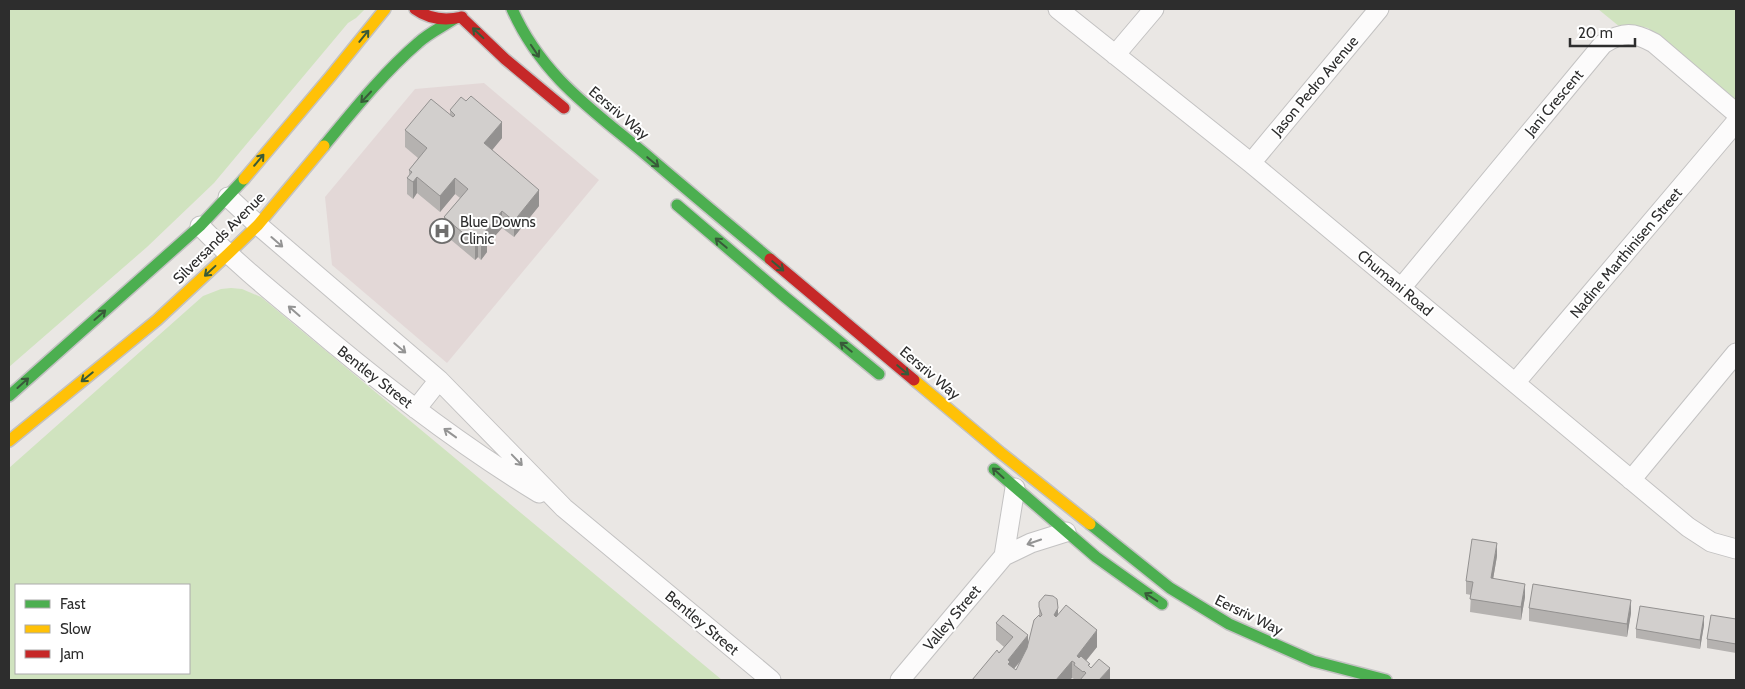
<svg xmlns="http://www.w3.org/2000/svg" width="1745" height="689" viewBox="0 0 1745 689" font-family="Cabin,sans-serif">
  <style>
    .medical { fill: #e3d8d7 }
    .green { fill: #d0e3bf; fill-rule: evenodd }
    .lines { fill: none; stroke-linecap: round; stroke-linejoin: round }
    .street-casing { stroke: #c3c2c2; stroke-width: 21 }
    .fast-casing { stroke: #c3c2c2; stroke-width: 14 }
    .slow-casing { stroke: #c3c2c2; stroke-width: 14 }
    .jam-casing { stroke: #c3c2c2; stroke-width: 14 }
    .street { stroke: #fcfbfb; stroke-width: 19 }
    .fast { stroke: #4caf50; stroke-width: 11 }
    .slow { stroke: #ffc107; stroke-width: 11 }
    .jam { stroke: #c62828; stroke-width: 11 }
    .wall { fill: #b5b2b0; fill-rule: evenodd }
    .shaded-wall { fill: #939190 }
    .building { fill: #d2cfcd; stroke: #939190 }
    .oneway { stroke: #385a39 }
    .oneway2 { stroke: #949494 }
    .labels { text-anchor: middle; stroke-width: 4; stroke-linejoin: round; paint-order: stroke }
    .street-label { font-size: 15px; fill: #2d2d2d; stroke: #fff }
    .poi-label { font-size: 15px; fill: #2d2d2d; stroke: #fff; text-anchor: start }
  </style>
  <rect width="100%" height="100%" fill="#eae7e4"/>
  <path class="medical" d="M 484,83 L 599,180 L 447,363 L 332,265 L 325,197 L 415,89 Z"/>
  <path class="green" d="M 9,9 L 365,9 L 356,18 L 348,23 L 214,183 L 147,247 L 9,367 Z
    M 1598,9 L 1736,9 L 1736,101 L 1648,28 L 1633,25 L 1620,27 Z
    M 231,288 L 242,289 L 261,297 L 722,680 L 9,680 L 9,468 L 203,296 L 221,289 ZM 16,585 L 189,585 L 189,673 L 16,673 Z"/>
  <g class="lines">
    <defs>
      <path id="street" d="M 1058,9 L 1251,163 L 1688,527 L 1711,542 L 1736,549
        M 1115,55 L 1154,9
        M 1251,163 L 1379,9
        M 228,197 L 258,225 L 439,380 L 564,508 L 771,680
        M 200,226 C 232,259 267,288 302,317 C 377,381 455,442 539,493
        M 1401,288 L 1603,44 C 1623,31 1634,32 1654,43 L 1736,113
        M 1515,383 L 1736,122
        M 416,409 L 439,380
        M 1631,480 L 1736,353
        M 1004,556 L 1015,488
        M 900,680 L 1004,556 L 1031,543 L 1066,532"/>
      <path id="fast" d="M 512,9 C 541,75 591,109 644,153 C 686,189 728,224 770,259
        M 324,146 C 353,111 383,73 418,43 C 429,33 442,27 454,19
        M 677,205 L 785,297 L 879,374
        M 9,396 L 200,226 L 244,179
        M 994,469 L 1096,557 L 1162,604
        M 1090,524 L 1170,588 L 1229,624 L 1313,661 L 1386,680"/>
      <path id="slow" d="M 244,179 L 330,77 L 385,9
        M 914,380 L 1001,453 L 1090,524
        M 9,441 L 157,320 L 228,254 L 258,225 L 324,146"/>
      <path id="jam" d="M 415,9 C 429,19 445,21 462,17
        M 461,17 L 505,59 L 564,108
        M 770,259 L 914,380"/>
    </defs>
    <use href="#street" class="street-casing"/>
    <use href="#fast" class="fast-casing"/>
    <use href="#slow" class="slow-casing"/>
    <use href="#jam" class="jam-casing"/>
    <use href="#street" class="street"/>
    <use href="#fast" class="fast"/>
    <use href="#slow" class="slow"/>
    <use href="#jam" class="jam"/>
  </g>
  <path class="wall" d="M 450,110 L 502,138 L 492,150 L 539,206 L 514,237 L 502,228 L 487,245 L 487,252 L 481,260 L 478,257 L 475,260 L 444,234 L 444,217 L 460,198 L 455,194 L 440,212 L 417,193 L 413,199 L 407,194 L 407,178 L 409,175 L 409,170 L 418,158 L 405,147 L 405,130 L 450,115 Z
    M 1497,556 L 1493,579 L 1525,597 L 1521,620 L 1470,612 L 1471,595 L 1466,594 L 1466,581 Z
    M 1039,607 L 1058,615 L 1097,647 L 1086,661 L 1090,667 L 1110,680 L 1074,680 L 1074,679 L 1072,678 L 972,680 L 1004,647 L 996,640 L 996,623 L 1028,643 L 1039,615 ZM 1020,662 L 1016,670 L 1014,669 Z
    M 1529,608 L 1631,613 L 1627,637 L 1529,621 Z
    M 1736,619 L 1736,653 L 1707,648 L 1707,639 Z
    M 1704,625 L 1700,649 L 1636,638 L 1636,629 Z"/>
  <path class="shaded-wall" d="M 502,122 L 502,138 L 484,160 L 484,143 Z
    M 417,177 L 417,193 L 413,199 L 413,182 Z
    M 455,178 L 455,194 L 440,212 L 440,196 Z
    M 539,190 L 539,206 L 514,237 L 514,221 Z
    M 502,211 L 502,228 L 487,245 L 487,252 L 481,260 L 481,243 L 484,233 Z
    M 478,240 L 478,257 L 475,260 L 475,243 Z
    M 1497,543 L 1497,556 L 1491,591 L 1491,578 Z
    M 1525,584 L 1525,597 L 1521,620 L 1521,607 Z
    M 1631,600 L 1631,613 L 1627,637 L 1627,624 Z
    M 1058,608 L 1058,624 L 1054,615 Z
    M 1704,616 L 1704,625 L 1700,649 L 1700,640 Z
    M 1097,630 L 1097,647 L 1079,669 L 1077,656 Z
    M 1028,635 L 1028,652 L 1010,673 L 1008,660 Z
    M 1072,661 L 1072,678 L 1070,680 L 1056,680 Z
    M 1110,668 L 1110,680 L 1099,680 Z"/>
  <path class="building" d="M 471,96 L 502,122 L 484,143 L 539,190 L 514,221 L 502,211 L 484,233 L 487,236 L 481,243 L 478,240 L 475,243 L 444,217 L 468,189 L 455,178 L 440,196 L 417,177 L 413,182 L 407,178 L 412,172 L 409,170 L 427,148 L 405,130 L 431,99 L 453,117 L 455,115 L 450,110 L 461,97 L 466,101 Z
    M 1472,539 L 1497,543 L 1491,578 L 1525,584 L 1521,607 L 1470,599 L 1473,582 L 1466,581 Z
    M 1533,584 L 1631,600 L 1627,624 L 1529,608 Z
    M 1045,595 L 1053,596 L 1057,599 L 1058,608 L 1054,615 L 1056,617 L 1066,605 L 1097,630 L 1077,656 L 1079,658 L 1081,656 L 1090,664 L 1088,665 L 1091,668 L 1099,659 L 1110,668 L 1099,680 L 1080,680 L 1086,673 L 1084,671 L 1083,672 L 1074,665 L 1075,663 L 1072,661 L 1056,680 L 972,680 L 997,650 L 999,653 L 1013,637 L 996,623 L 1003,615 L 1028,635 L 1008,660 L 1010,662 L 1008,664 L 1016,670 L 1027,648 L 1034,620 L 1039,615 L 1040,617 L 1042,615 L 1039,607 L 1039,602 Z
    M 1640,606 L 1704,616 L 1700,640 L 1636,629 Z
    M 1711,615 L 1736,619 L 1736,644 L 1707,639 Z"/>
  <defs><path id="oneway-shaft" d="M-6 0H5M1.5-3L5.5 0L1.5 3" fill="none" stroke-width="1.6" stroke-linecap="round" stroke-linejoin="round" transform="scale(1.25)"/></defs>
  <g class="oneway">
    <use href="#oneway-shaft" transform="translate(478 33) rotate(-137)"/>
    <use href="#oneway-shaft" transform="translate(364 36) rotate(-51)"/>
    <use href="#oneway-shaft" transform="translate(535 51) rotate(56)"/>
    <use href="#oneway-shaft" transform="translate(366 97) rotate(133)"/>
    <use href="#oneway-shaft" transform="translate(259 160) rotate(-50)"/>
    <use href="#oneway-shaft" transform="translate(653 162) rotate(40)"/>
    <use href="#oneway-shaft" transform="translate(721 243) rotate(-140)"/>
    <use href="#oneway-shaft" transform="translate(778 266) rotate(40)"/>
    <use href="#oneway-shaft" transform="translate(210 271) rotate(137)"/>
    <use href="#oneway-shaft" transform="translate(100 315) rotate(-41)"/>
    <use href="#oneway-shaft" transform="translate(846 347) rotate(-141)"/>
    <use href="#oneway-shaft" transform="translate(903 370) rotate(40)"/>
    <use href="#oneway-shaft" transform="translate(87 377) rotate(141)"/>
    <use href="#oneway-shaft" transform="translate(23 383) rotate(-42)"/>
    <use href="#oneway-shaft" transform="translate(998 473) rotate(-138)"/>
    <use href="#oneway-shaft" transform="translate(1151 597) rotate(-147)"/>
  </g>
  <g class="oneway2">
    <use href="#oneway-shaft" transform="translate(277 242) rotate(41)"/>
    <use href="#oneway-shaft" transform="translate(294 311) rotate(-139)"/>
    <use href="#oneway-shaft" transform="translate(400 348) rotate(40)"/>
    <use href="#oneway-shaft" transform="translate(450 433) rotate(-144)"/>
    <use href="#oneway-shaft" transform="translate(517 460) rotate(46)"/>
    <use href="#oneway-shaft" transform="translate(1034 542) rotate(161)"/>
  </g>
  <defs>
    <symbol id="hospital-ring" viewBox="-11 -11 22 22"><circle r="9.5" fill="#fff" stroke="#6f6e6d" stroke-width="1.5"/><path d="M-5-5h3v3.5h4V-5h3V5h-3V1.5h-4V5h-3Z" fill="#6f6e6d"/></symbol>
  </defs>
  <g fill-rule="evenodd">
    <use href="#hospital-ring" x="428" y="217" width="28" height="28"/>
  </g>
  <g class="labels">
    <g class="street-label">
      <text transform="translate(1315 86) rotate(-50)" y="5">Jason Pedro Avenue</text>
      <text transform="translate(1554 103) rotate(-50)" y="5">Jani Crescent</text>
      <text transform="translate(619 113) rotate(40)" y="5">Eersriv Way</text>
      <text transform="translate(219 238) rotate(-45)" y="5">Silversands Avenue</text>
      <text transform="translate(1626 253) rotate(-50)" y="5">Nadine Marthinisen Street</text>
      <text transform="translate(1395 283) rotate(40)" y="5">Chumani Road</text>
      <text transform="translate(930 373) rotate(40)" y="5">Eersriv Way</text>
      <text transform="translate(375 377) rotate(38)" y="5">Bentley Street</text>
      <text transform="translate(1249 615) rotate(26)" y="5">Eersriv Way</text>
      <text transform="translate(952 618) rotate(-50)" y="5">Valley Street</text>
      <text transform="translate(702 623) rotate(40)" y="5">Bentley Street</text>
    </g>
    <g class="poi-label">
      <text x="460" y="227">Blue Downs<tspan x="460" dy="17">Clinic</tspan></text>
    </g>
  </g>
  <rect width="1745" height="689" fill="none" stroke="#2d2d2d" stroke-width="20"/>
  <rect x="15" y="584" width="175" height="90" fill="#ffffff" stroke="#ababab"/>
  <rect x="25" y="600" width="25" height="8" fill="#4caf50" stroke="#ababab"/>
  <text x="60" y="609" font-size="15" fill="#2d2d2d">Fast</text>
  <rect x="25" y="625" width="25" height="8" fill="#ffc107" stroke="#ababab"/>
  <text x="60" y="634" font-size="15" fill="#2d2d2d">Slow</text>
  <rect x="25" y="650" width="25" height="8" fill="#c62828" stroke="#ababab"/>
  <text x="60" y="659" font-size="15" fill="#2d2d2d">Jam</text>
  <path d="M1570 38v8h65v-8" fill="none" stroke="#2d2d2d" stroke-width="2.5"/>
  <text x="1578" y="38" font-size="15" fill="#2d2d2d" stroke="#ffffff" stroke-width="4" paint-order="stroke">20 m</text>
</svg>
